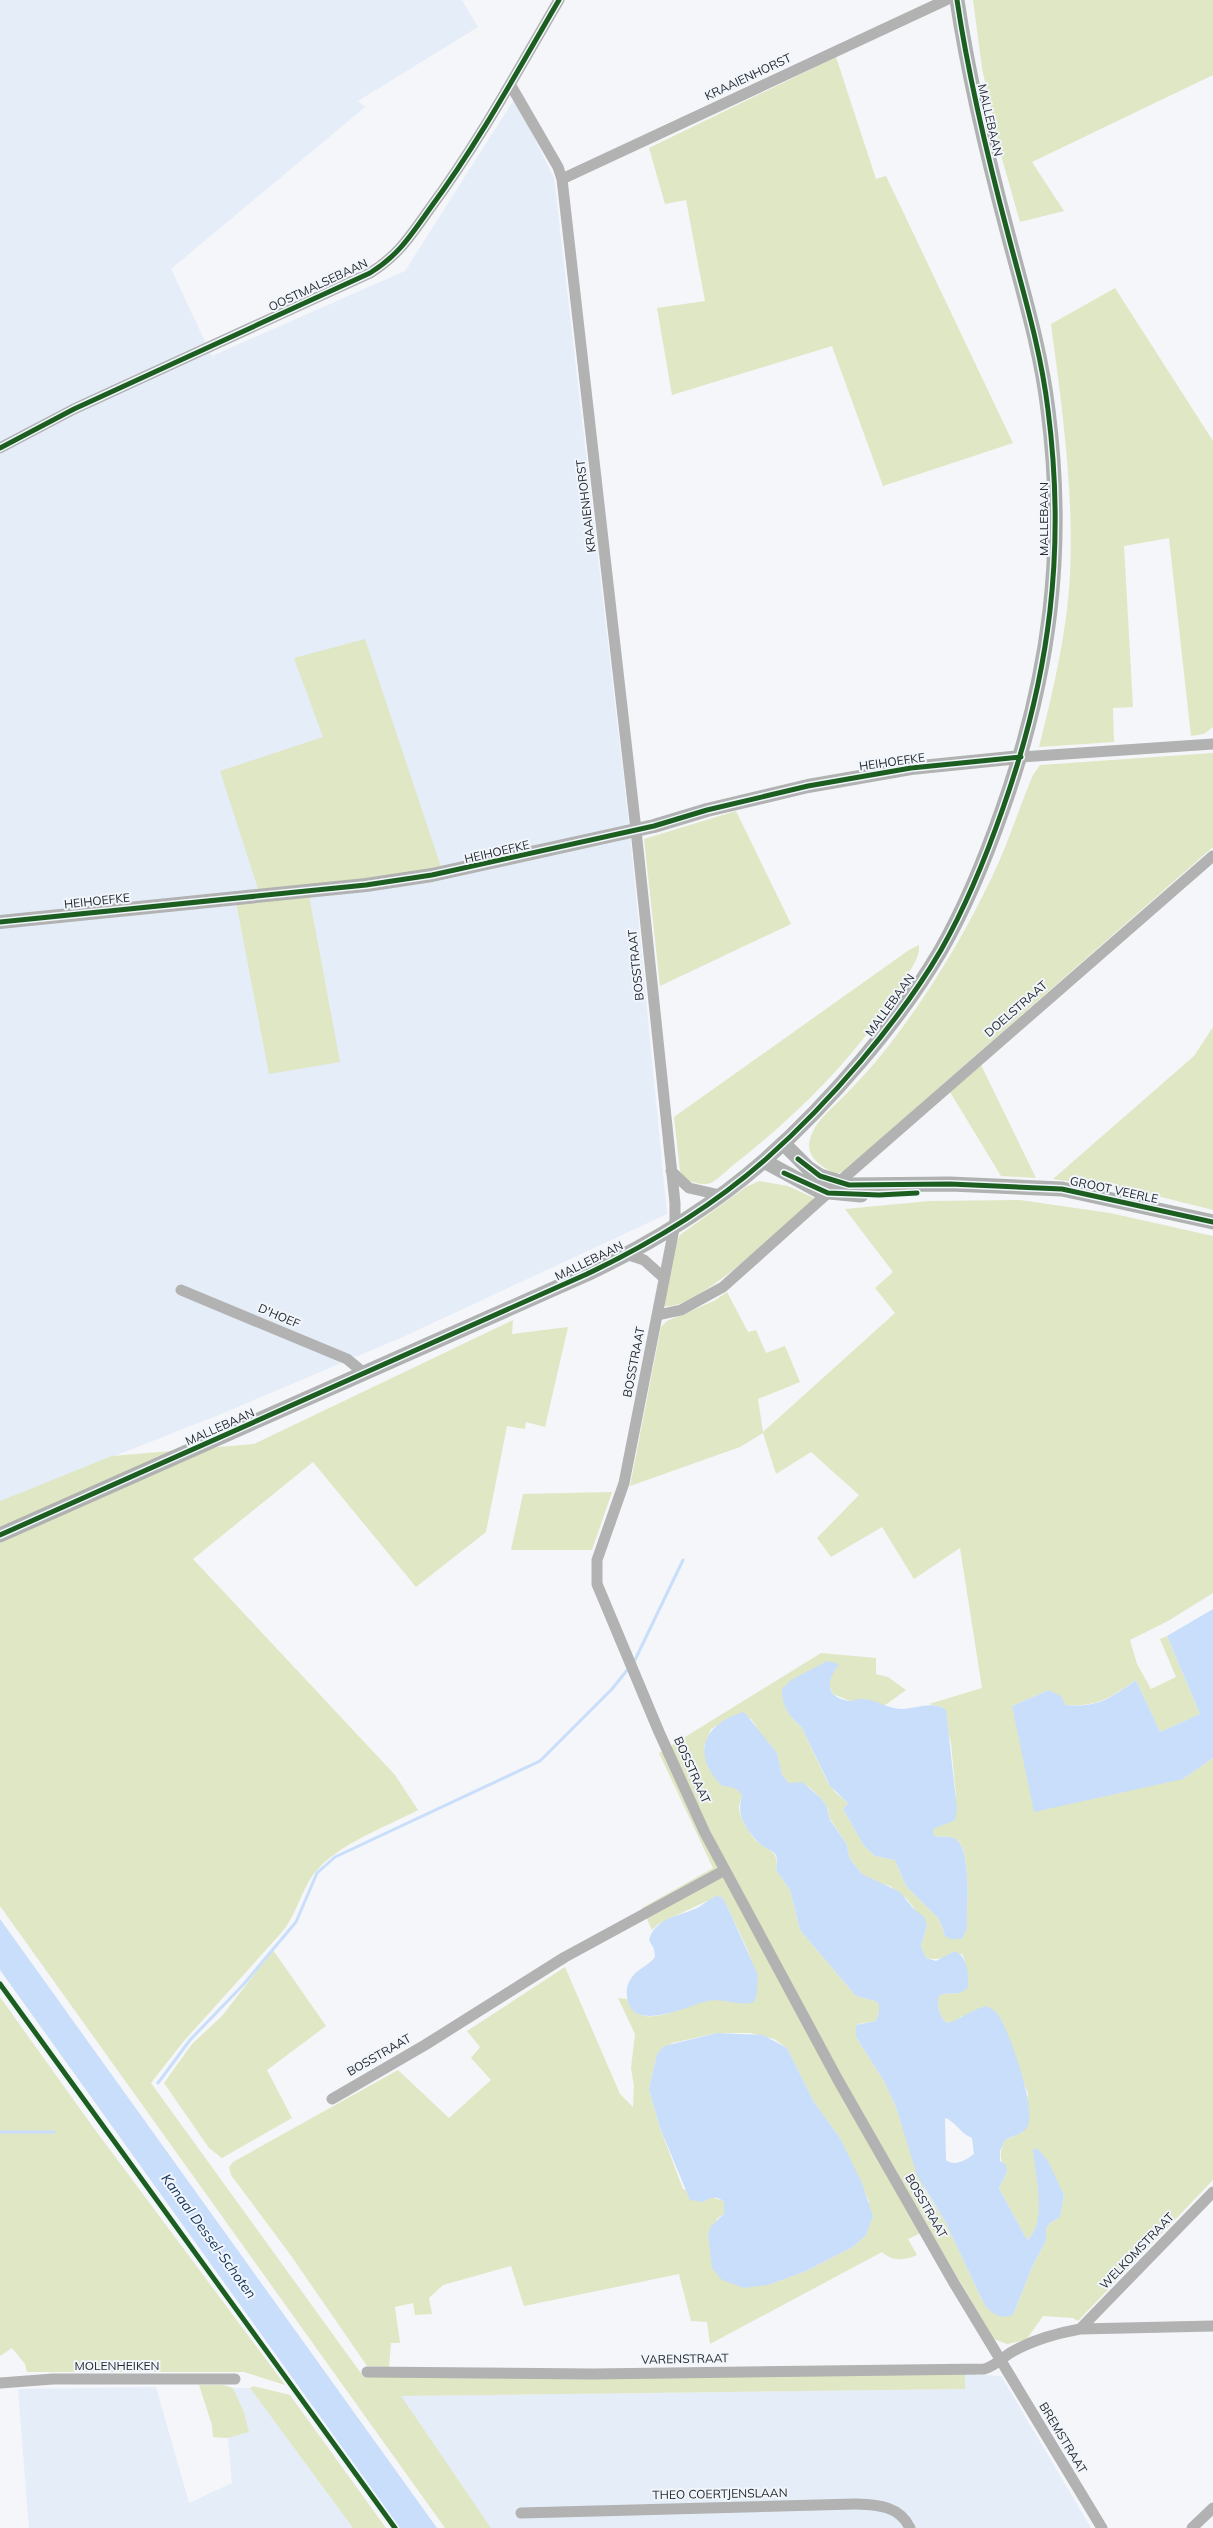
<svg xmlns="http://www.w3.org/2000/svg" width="1213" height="2528" viewBox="0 0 1213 2528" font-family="Mulish,sans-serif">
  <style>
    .built { fill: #e5edf8 }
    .green { fill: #e0e7c4; fill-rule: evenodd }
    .water { fill: #c9defa; fill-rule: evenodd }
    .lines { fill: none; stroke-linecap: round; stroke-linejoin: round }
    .stream { stroke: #c9defa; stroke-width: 3 }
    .minor { stroke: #b1b2b1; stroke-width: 11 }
    .tertiary { stroke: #b1b2b1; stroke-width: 14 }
    .secondary { stroke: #b0b1b1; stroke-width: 15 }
    .cycleway-casing { stroke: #f1f6fc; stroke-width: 8 }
    .cycleway { stroke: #1b5e20; stroke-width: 5 }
    .labels { text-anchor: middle; stroke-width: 4; stroke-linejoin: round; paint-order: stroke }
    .street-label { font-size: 12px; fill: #262a2f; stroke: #f1f6fc }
    .water-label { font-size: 14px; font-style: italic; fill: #0e2f56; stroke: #f1f6fc }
  </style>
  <rect width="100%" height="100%" fill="#f4f6f9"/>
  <path class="built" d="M 0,0 L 462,0 L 478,27 L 358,101 L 365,107 L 171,269 L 212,356 L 405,271 L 515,98 L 554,178 L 629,825 L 667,1214 L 405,1336 L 221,1414 L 0,1501 Z
    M 965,2374 L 1001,2376 L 1091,2528 L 491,2528 L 400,2396 L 965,2389 Z
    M 156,2387 L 189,2503 L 232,2483 L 228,2438 L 249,2432 L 244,2412 L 233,2388 L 250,2388 L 353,2528 L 29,2528 L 18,2389 Z"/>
  <path class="green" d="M 973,0 L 1213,0 L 1213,75 L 1032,162 L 1064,211 L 1020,222 L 1001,155 L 982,68 Z
    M 836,57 L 876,179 L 886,176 L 1013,443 L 883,486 L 832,346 L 672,395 L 657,308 L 705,301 L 686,200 L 665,204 L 649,148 Z
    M 1115,288 L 1213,441 L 1213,727 L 1204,734 L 1191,736 L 1169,538 L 1124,546 L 1133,707 L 1113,708 L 1114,742 L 1039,747 C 1053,692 1067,632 1070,575 C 1074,491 1062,407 1051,324 Z
    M 365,639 L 443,873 L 308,890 L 340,1062 L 269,1074 L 235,897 L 260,895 L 220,771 L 323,737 L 294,658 Z
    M 1213,753 L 1213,847 L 844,1171 L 837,1174 C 822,1167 803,1157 811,1136 C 817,1119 833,1108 845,1095 C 864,1076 883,1054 899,1032 C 935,984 966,931 992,877 C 1008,844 1019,808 1033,775 L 1040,765 Z
    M 736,811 L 791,924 L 660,986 L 644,839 Z
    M 919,945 C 920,958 911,968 905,979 C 862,1051 798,1115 732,1166 C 725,1172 718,1179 711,1183 C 702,1186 694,1182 685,1180 L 680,1171 L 674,1117 L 909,950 Z
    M 1213,1027 L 1213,1210 L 1145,1193 L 1053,1179 L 1194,1056 Z
    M 981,1065 L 1036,1178 L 1001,1176 L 950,1092 Z
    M 759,1181 L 788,1186 L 814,1198 L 807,1207 C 782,1228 694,1312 664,1306 L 676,1243 L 680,1235 L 746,1187 Z
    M 1020,1200 L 1110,1213 L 1213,1236 L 1213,1593 L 1168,1621 L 1130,1640 L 1137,1664 L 1151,1689 L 1176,1677 L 1160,1639 L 1167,1636 L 1200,1714 L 1160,1732 L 1136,1680 C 1109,1698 1099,1707 1065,1705 L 1049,1690 L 1012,1706 L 1183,1779 L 1213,1758 L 1213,2180 L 1078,2321 L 1073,2318 L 1043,2316 L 1026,2340 L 1007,2344 L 994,2339 L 929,2229 L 908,2239 L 917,2255 C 906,2260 892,2262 882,2252 L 710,2344 L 707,2322 L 691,2321 L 679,2274 L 524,2306 L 511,2266 L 443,2285 L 429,2298 L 432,2314 L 415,2315 L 413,2303 L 395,2307 L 400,2343 L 391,2343 L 389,2367 L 367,2366 L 292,2257 L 231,2175 L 229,2167 L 233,2162 L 398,2070 L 449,2118 L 491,2080 L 471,2058 L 480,2047 L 467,2031 L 565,1967 L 620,2094 L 633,2107 L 634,2086 L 631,2068 L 635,2034 L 618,1998 L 627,1999 C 639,2037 688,2001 714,2000 C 727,1999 741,2001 754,2002 C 766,1976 738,1932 727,1906 L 707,1901 L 658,1924 L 652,1930 L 642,1908 L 713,1868 L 659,1753 L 821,1653 L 876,1658 L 876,1674 L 888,1677 L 906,1690 L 884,1706 L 866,1699 L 850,1701 L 833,1694 L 828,1682 L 834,1670 L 782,1694 C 784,1707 790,1719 801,1726 L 827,1781 L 835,1792 L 848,1803 L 843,1809 L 864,1846 L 875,1856 L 895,1860 L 906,1886 L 939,1919 L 945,1936 L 967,1928 C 966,1909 973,1846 954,1838 C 949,1836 940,1837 934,1836 L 933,1829 L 939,1826 L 956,1796 L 951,1743 L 942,1707 L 929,1704 L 982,1688 L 960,1548 L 914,1579 L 882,1527 L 831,1557 L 817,1538 L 859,1495 L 811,1452 L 776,1474 L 763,1433 L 740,1447 L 630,1486 L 661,1327 L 667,1321 L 714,1301 L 727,1292 L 748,1332 L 756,1330 L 766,1353 L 785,1346 L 800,1382 L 758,1399 L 763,1432 L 895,1313 L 875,1288 L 893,1272 L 845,1209 L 929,1201 ZM 735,1715 L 751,1719 L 764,1738 L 777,1753 L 782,1775 L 789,1783 L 809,1787 L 821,1798 L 828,1809 L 830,1819 L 846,1843 L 850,1859 L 862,1874 L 875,1882 L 890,1886 L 907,1899 L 927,1925 L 921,1946 L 926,1958 C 938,1961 949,1956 962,1954 C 970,1966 963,1980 960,1993 L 942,1994 L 938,1998 C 938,2009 939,2016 947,2023 L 956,2021 L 962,2016 L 1006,2031 L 1028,2094 L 1023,2132 L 1005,2140 C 999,2153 999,2159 1007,2172 L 999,2188 L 1027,2240 C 1049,2221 1037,2177 1034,2152 L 1064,2195 L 1060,2217 L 1050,2223 L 1046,2228 L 1046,2241 L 1032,2267 L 1013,2315 L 983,2302 L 946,2223 L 925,2190 L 896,2107 L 885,2083 L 856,2037 L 858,2024 L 876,2021 L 879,2013 L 879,2004 L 875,2001 L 856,1996 L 800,1930 L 790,1890 L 776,1870 C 779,1854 773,1852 760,1844 C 752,1838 739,1818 739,1807 C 739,1804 741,1799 742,1796 L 740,1791 L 704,1747 L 711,1729 ZM 717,2033 L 750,2033 L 774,2039 L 787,2048 L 814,2102 L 840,2138 L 869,2201 L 866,2235 L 853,2247 L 804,2272 L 768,2285 L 710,2244 L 708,2234 L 718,2218 L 724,2214 L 724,2201 L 683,2189 L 660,2128 L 649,2089 L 657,2054 L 672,2043 Z
    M 513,1320 L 512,1334 L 568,1327 L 545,1427 L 526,1422 L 525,1429 L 507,1426 L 486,1532 L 416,1587 L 313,1462 L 193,1559 L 395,1775 L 418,1810 C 384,1828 329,1847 309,1881 C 299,1898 295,1916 282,1932 L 183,2042 L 151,2083 L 363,2376 L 514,2378 L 965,2374 L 965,2389 L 401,2396 L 491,2528 L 445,2528 L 0,1906 L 0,1501 L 112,1456 L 254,1444 Z
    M 612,1492 L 592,1550 L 511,1550 L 523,1494 Z
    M 273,1950 L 326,2026 L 267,2070 L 292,2118 L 222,2158 L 209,2148 L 164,2083 L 192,2044 L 222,2016 Z
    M 0,1997 L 93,2127 L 285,2385 L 244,2372 L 27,2372 L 25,2364 L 12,2348 L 0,2356 Z
    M 199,2385 L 223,2385 L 233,2388 L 244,2412 L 249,2432 L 228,2438 L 213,2437 L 212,2425 Z
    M 253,2386 L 290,2395 L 386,2528 L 353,2528 L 250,2388 Z"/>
  <path class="water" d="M 1213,1609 L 1213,1758 L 1183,1779 L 1034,1812 L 1012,1706 L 1049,1690 L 1062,1697 L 1065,1705 C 1099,1708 1110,1698 1136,1680 L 1160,1732 L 1200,1714 L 1167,1636 Z
    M 827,1661 L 836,1663 L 839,1665 C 825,1681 826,1698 849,1701 C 854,1701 859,1698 864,1699 C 877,1700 888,1709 901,1709 C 916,1709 933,1700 946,1710 L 957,1809 L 955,1820 L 933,1829 L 934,1836 C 940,1837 949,1836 954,1838 C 973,1847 966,1909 967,1928 L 962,1939 L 950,1939 L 945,1936 L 939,1919 L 906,1886 L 895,1860 L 875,1856 L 864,1846 L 843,1809 L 848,1803 L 830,1786 L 801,1726 C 789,1718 781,1704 782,1689 L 791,1680 Z
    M 744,1712 L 777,1753 L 782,1775 L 789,1783 L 802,1782 L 821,1798 L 827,1807 L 830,1820 L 846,1843 L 850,1859 L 862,1874 L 900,1892 L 913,1908 L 924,1917 L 927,1925 L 921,1946 L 926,1958 L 936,1961 L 955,1951 C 968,1957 969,1974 968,1988 L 960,1993 L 942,1994 L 938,1998 C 938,2009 939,2016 947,2023 C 961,2020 971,2009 987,2006 C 992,2009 996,2011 999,2016 C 1010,2033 1036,2108 1028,2126 C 1024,2134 1012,2136 1005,2140 L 1000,2151 L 1000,2161 L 1006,2165 L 1007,2172 L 999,2188 L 1027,2240 C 1048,2223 1035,2174 1033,2150 L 1037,2148 L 1048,2161 L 1064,2195 L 1060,2217 L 1050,2223 L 1046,2228 L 1046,2241 L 1032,2267 L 1013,2315 C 1000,2320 991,2314 983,2302 L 946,2223 L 917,2175 L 896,2107 L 885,2083 L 856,2037 L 856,2025 L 876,2021 L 879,2013 L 879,2004 L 875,2001 L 856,1996 L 800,1930 L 790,1890 L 776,1870 C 781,1847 769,1854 757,1841 C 745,1828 736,1814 742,1796 C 738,1787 731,1787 722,1786 C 690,1754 704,1723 744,1712 ZM 945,2118 C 954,2120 961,2134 972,2138 L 974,2154 C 966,2160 955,2167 946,2160 Z
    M 716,1896 L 722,1897 L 727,1906 L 758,1975 L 757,1995 L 754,2002 C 738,2007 724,1998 708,2001 C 688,2005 637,2032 628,2002 C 626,1994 626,1987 630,1980 C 636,1969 649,1966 655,1957 L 654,1949 L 649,1940 C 656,1916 680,1917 699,1907 C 705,1903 710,1899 716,1896 Z
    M 0,1919 L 437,2528 L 400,2528 L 0,1970 Z
    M 717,2033 L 763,2035 L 787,2048 L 814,2102 L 840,2138 L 862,2183 L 873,2216 L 866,2235 L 853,2247 L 804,2272 L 768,2285 L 744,2288 L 722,2280 L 712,2268 L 708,2234 L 711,2226 L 724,2214 L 724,2202 C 717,2196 711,2197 703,2202 L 690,2200 L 660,2128 L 649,2089 L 657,2054 L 664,2046 Z"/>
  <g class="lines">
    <path class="stream" d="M 634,1662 L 683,1560
      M 158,2083 L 190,2040 L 243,1985 L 296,1922 L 317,1873 L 335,1857 L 540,1761 L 612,1689 L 628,1669
      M 0,2132 L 54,2132"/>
    <path class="minor" d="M 510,84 L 558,167 L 562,179 L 636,830 L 675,1203 L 675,1224 L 624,1483 L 597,1560 L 597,1584 L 659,1732 L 705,1833 L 725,1870 L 838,2080 L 954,2283 L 1102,2528
      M 562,179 L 946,0
      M 0,448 L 74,409 L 370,273 C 399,255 411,235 431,207 C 479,142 518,70 559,0
      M 1021,757 L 1213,744
      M 671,1171 L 689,1188 L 720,1195
      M 838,1183 L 1213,856
      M 626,1254 L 644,1260 L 664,1278
      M 181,1290 L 347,1359 L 364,1373
      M 658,1315 L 681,1310 L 723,1287 L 828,1193
      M 332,2099 L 425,2045 L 565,1957 L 725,1870
      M 1080,2329 L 1213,2192
      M 367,2372 L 593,2374 L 984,2369 C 995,2366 1001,2359 1010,2353 C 1030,2341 1058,2333 1080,2329 L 1213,2326
      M 0,2383 L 53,2379 L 235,2379
      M 521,2513 L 854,2504 C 877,2505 899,2505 910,2528
      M 1192,2528 L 1213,2508"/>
    <path class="tertiary" d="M 0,922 L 366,885 L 432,875 L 654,826 L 707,810 L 808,786 L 911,768 L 1021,757"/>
    <path class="secondary" d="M 783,1143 L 808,1168 L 820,1176 L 849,1185 L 950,1184 L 1062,1189 L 1213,1222
      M 764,1161 L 819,1191 L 861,1195
      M 0,1535 L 587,1274 C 650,1244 714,1205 766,1159 C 829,1103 899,1022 941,950 C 966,906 986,857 1003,808 C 1050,675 1066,550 1048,410 C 1041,351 1024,295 1009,238 C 988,159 969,81 957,0"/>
    <defs>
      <path id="cycleway" d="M 0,448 L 74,409 L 370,273 C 399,255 411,235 431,207 C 479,142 518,70 559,0
        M 0,922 L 366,885 L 432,875 L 654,826 L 707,810 L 808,786 L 911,768 L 1021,757
        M 798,1159 L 820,1176 L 849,1185 L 950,1184 L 1062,1189 L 1213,1222
        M 784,1173 L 828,1193 L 879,1195 L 917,1193
        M 0,1535 L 587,1274 C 650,1244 714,1205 766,1159 C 829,1103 899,1022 941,950 C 966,906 986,857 1003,808 C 1050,675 1066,550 1048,410 C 1041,351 1024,295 1009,238 C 988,159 969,81 957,0
        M 0,1984 L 395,2528"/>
    </defs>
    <use href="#cycleway" class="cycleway-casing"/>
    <use href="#cycleway" class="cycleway"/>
  </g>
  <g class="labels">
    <g class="street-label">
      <text transform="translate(748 77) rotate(-25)" y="4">KRAAIENHORST</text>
      <text transform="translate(990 120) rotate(77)" y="4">MALLEBAAN</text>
      <text transform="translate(318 285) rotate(-25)" y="4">OOSTMALSEBAAN</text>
      <text transform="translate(586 506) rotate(-97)" y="4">KRAAIENHORST</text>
      <text transform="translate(1044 519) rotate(-90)" y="4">MALLEBAAN</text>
      <text transform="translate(892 762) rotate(-8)" y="4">HEIHOEFKE</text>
      <text transform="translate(497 852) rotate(-13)" y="4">HEIHOEFKE</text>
      <text transform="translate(97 901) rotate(-6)" y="4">HEIHOEFKE</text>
      <text transform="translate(636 965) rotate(-96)" y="4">BOSSTRAAT</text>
      <text transform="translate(890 1005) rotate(-54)" y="4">MALLEBAAN</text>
      <text transform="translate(1016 1009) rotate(-41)" y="4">DOELSTRAAT</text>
      <text transform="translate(1114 1190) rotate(12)" y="4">GROOT VEERLE</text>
      <text transform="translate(589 1261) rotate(-26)" y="4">MALLEBAAN</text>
      <text transform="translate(279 1316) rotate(23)" y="4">D'HOEF</text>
      <text transform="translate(634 1362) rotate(-79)" y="4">BOSSTRAAT</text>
      <text transform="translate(220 1427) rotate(-24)" y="4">MALLEBAAN</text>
      <text transform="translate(692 1770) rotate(66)" y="4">BOSSTRAAT</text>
      <text transform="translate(379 2055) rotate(-30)" y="4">BOSSTRAAT</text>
      <text transform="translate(926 2206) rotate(60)" y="4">BOSSTRAAT</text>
      <text transform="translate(1137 2251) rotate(-46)" y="4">WELKOMSTRAAT</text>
      <text transform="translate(685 2359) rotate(-1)" y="4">VARENSTRAAT</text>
      <text x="117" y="2370">MOLENHEIKEN</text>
      <text transform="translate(1063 2438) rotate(59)" y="4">BREMSTRAAT</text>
      <text transform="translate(720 2494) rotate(-1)" y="4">THEO COERTJENSLAAN</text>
    </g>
    <g class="water-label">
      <text transform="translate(209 2236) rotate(54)" y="5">Kanaal Dessel-Schoten</text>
    </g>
  </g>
</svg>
